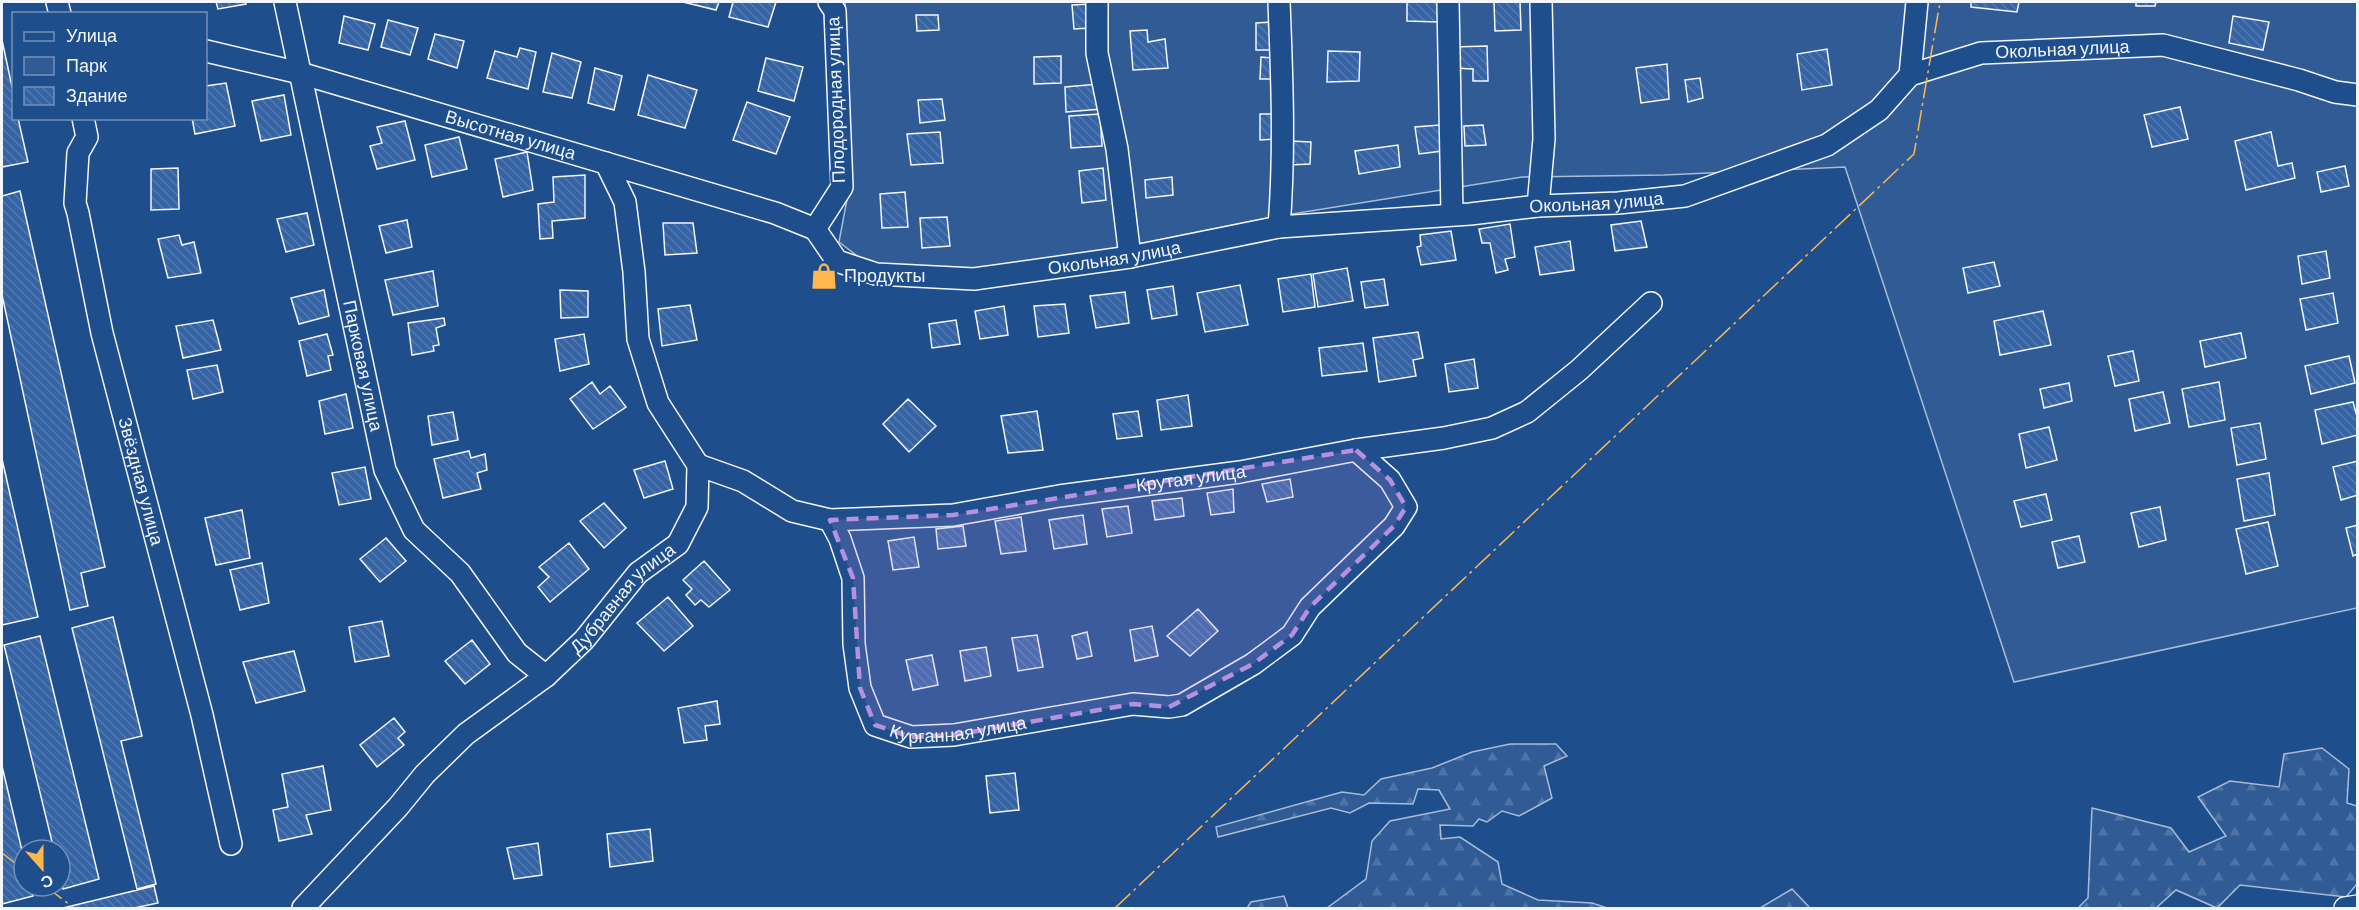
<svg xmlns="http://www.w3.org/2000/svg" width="2359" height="910" viewBox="0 0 2359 910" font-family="Barlow,sans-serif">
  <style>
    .forest { fill: url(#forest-firs); stroke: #a8bbd7; stroke-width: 1.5 }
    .green { fill: #305b95; stroke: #a8bbd7; stroke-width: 1.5 }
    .building { fill: url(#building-back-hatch); stroke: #f2f6ff; stroke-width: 1.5 }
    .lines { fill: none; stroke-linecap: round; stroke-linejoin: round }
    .minor-casing { stroke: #f2f6ff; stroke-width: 24 }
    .minor { stroke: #1f4e8c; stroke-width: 21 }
    .power { stroke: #ffb74d; stroke-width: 1.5; stroke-dasharray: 21 4.5 3 4.5; stroke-linecap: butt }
    .marked { fill: #b691df; fill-opacity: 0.2; stroke: #b691df; stroke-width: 4.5; stroke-dasharray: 12 8; stroke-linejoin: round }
    .labels { text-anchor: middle; stroke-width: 4.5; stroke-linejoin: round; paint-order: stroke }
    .street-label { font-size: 18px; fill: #f2f6ff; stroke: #1f4e8c }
    .poi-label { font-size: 18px; fill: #f2f6ff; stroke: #1f4e8c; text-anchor: start }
  </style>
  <defs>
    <pattern id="forest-firs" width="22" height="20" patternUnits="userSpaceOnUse" patternTransform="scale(1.5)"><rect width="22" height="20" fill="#305b95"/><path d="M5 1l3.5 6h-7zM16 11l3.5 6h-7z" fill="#4e73a5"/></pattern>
    <pattern id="building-back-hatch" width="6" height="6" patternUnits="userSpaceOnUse" patternTransform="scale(1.5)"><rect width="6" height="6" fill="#3563a3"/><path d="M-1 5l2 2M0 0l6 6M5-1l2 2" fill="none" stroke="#537ab1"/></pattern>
  </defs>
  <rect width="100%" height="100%" fill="#1f4e8c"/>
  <path class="forest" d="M 1510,744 L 1556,744 L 1567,756 L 1544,766 L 1552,798 L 1519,816 L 1502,811 L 1487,822 L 1479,819 L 1473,826 L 1440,825 L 1441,839 L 1460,837 L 1498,862 L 1502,884 L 1538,900 L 1592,903 L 1607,908 L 1327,908 L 1366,879 L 1372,841 L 1390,821 L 1450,809 L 1439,790 L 1418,789 L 1413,804 L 1369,803 L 1350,813 L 1331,808 L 1218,837 L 1216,827 L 1342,792 L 1364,795 L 1381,779 L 1432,768 L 1472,752 Z
    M 2322,748 L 2349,769 L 2347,803 L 2357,806 L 2357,884 L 2346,897 L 2240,885 L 2217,908 L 2176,890 L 2156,908 L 2078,908 L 2088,898 L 2092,808 L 2171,828 L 2189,852 L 2226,836 L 2198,797 L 2230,781 L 2279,787 L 2284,754 Z
    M 1792,889 L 1810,908 L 1760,908 Z
    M 1284,896 L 1288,908 L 1247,908 L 1251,902 Z"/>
  <path class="green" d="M 845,2 L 2357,2 L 2357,608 L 2014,682 L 1845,167 L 1664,175 L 1522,177 L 1267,218 L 1019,268 L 873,268 L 839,242 L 848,194 Z"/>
  <path class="building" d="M 216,2 L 246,2 L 246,4 L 218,9 Z
    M 683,2 L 719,2 L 716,10 Z
    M 733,2 L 776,2 L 768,27 L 729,17 Z
    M 1407,2 L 1438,2 L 1438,22 L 1407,21 Z
    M 1494,2 L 1520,2 L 1521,30 L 1495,31 Z
    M 1971,2 L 2019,2 L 2017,12 L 1971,7 Z
    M 2136,2 L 2156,2 L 2155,6 L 2136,6 Z
    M 1090,4 L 1090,28 L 1074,29 L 1072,5 Z
    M 916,15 L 938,15 L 939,30 L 917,31 Z
    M 344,16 L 375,24 L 368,50 L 339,43 Z
    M 2233,16 L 2269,22 L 2263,50 L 2229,43 Z
    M 388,20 L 418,28 L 410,55 L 381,47 Z
    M 1273,22 L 1273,50 L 1256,50 L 1256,23 Z
    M 1147,30 L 1148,42 L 1165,39 L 1168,68 L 1133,70 L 1130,31 Z
    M 435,34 L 464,41 L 457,68 L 428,59 Z
    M 2,40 L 14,96 L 14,118 L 18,118 L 28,162 L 2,167 Z
    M 1487,46 L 1488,81 L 1473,81 L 1473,69 L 1453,68 L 1453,47 Z
    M 520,48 L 536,52 L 528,89 L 487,78 L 495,51 L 517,57 Z
    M 1827,49 L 1832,85 L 1802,90 L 1797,54 Z
    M 1328,51 L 1360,52 L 1359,81 L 1327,82 Z
    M 552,53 L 581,62 L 572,98 L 543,92 Z
    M 1061,56 L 1061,83 L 1034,84 L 1034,57 Z
    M 1261,57 L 1273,58 L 1273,79 L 1260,79 Z
    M 766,58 L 803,67 L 794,101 L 758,91 Z
    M 1667,64 L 1669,99 L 1641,103 L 1636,68 Z
    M 595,68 L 622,76 L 614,110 L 588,103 Z
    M 648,75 L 697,90 L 685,128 L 638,115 Z
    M 1700,78 L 1703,98 L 1688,102 L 1685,80 Z
    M 226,83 L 235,126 L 195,134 L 192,118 L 206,118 L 206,86 Z
    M 1099,84 L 1101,109 L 1066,112 L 1065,87 Z
    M 284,95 L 291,135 L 261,141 L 252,101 Z
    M 942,99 L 945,120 L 920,123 L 918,100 Z
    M 747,102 L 790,117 L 776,154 L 733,140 Z
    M 2180,107 L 2188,139 L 2152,147 L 2144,115 Z
    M 1100,114 L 1102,146 L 1071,148 L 1069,116 Z
    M 1260,114 L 1276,114 L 1276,139 L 1260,140 Z
    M 405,121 L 415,160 L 377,169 L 370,146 L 382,143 L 377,127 Z
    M 1440,125 L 1442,151 L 1419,154 L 1415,127 Z
    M 1483,125 L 1486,145 L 1465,146 L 1464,126 Z
    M 940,132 L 943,163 L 911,165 L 907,134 Z
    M 2271,132 L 2278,166 L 2292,163 L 2295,178 L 2246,190 L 2235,141 Z
    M 459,137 L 467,169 L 432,177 L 425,145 Z
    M 1290,141 L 1311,142 L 1310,164 L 1290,165 Z
    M 1398,145 L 1400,167 L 1359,174 L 1355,151 Z
    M 527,152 L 533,190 L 503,197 L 495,159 Z
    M 2345,166 L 2349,186 L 2321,192 L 2317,172 Z
    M 178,168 L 179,209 L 151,210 L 151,169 Z
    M 1103,168 L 1106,200 L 1082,203 L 1079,171 Z
    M 585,175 L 585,218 L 552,221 L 553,238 L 540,239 L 538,204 L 554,202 L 553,177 Z
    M 1172,177 L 1173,195 L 1146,198 L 1145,180 Z
    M 20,191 L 105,567 L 81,573 L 88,606 L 70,610 L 2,295 L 2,196 Z
    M 905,192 L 908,227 L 882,228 L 880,194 Z
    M 307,213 L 314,245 L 286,252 L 277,219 Z
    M 947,217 L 950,246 L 922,248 L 920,218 Z
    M 407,220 L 412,247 L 386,253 L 379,226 Z
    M 1641,221 L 1647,247 L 1615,251 L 1611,225 Z
    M 663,223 L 693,223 L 697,253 L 665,255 Z
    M 1510,224 L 1515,257 L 1505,259 L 1508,270 L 1496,273 L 1490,243 L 1482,243 L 1479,229 Z
    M 1451,231 L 1456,260 L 1421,265 L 1417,247 L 1421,246 L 1420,235 Z
    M 179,235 L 182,245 L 194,242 L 201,273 L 168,278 L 158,239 Z
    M 1570,241 L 1574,270 L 1540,275 L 1535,247 Z
    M 2326,251 L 2330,278 L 2302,284 L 2298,256 Z
    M 1994,262 L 2000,286 L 1968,293 L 1963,268 Z
    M 1347,268 L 1353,301 L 1318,307 L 1313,274 Z
    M 433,271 L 438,306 L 393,315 L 385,280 Z
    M 1311,274 L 1315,307 L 1283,312 L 1278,279 Z
    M 1384,279 L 1388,305 L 1365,308 L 1361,282 Z
    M 1240,285 L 1248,325 L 1205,332 L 1197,293 Z
    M 1173,286 L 1177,315 L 1152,319 L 1147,290 Z
    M 324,290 L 329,316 L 299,324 L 291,298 Z
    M 560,290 L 588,291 L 588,317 L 561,318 Z
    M 1125,292 L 1129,323 L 1096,328 L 1090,296 Z
    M 2333,293 L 2338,323 L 2306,330 L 2300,299 Z
    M 1065,304 L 1069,333 L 1038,337 L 1034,306 Z
    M 690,305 L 697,340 L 662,346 L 658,309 Z
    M 1004,306 L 1008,335 L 980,339 L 975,311 Z
    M 2043,311 L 2051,345 L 2000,355 L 1994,321 Z
    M 444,318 L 445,325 L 436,328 L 439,345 L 433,346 L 434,351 L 412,355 L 408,323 Z
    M 213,320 L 221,350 L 183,358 L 176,326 Z
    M 956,320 L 960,344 L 932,348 L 929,324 Z
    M 1418,332 L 1423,358 L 1413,360 L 1416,376 L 1379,382 L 1373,338 Z
    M 2241,333 L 2246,358 L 2205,367 L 2200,341 Z
    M 327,334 L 333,355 L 328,356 L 331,370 L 307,376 L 299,341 Z
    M 584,334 L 589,364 L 560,371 L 555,339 Z
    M 1363,343 L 1367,371 L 1322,376 L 1319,348 Z
    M 2133,351 L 2139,381 L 2115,386 L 2108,356 Z
    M 2349,356 L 2355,383 L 2311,394 L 2305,366 Z
    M 1474,359 L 1478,388 L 1449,392 L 1445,364 Z
    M 217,365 L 223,392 L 193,399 L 187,370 Z
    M 592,382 L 600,394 L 610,386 L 626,407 L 593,429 L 570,399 Z
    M 2219,382 L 2225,420 L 2189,427 L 2182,389 Z
    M 2069,383 L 2072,401 L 2044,408 L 2040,389 Z
    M 2163,392 L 2170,423 L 2135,431 L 2129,399 Z
    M 346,394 L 353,428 L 325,434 L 319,401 Z
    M 1188,395 L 1192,426 L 1161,430 L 1157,400 Z
    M 908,399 L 936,426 L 909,452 L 883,424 Z
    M 2353,402 L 2358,420 L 2358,435 L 2322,444 L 2315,410 Z
    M 1037,411 L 1043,450 L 1008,453 L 1001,416 Z
    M 1138,411 L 1142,436 L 1117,439 L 1113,414 Z
    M 453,412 L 458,440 L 432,445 L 428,416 Z
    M 2260,423 L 2266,459 L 2237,465 L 2231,428 Z
    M 2049,427 L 2057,460 L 2026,468 L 2019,434 Z
    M 469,451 L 471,458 L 485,454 L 487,470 L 477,473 L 481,489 L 443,498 L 434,459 Z
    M 2,459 L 38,617 L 2,625 Z
    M 665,461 L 673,489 L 644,498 L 634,470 Z
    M 2358,461 L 2358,495 L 2341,500 L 2333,467 Z
    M 365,467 L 371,499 L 339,505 L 332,473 Z
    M 2269,473 L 2275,515 L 2244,521 L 2237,479 Z
    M 1290,479 L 1293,497 L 1267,502 L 1262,484 Z
    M 1233,489 L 1234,512 L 1211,515 L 1207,493 Z
    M 2046,494 L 2052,520 L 2021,527 L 2014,501 Z
    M 1182,498 L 1184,516 L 1155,520 L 1152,501 Z
    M 604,503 L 626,528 L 604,548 L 580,521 Z
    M 1128,506 L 1132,533 L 1107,537 L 1102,509 Z
    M 2160,507 L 2166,540 L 2139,547 L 2131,513 Z
    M 242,510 L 250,558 L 216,565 L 205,518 Z
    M 1083,515 L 1087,544 L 1054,549 L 1049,520 Z
    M 1021,517 L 1026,551 L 1001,554 L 995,521 Z
    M 2268,522 L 2278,566 L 2246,574 L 2236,529 Z
    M 2358,525 L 2358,554 L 2353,556 L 2346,528 Z
    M 963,526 L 966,546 L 938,549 L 936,529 Z
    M 2079,536 L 2085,562 L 2058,568 L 2052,542 Z
    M 914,537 L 919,567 L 893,570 L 888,541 Z
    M 386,538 L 406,561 L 380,582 L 360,559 Z
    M 569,543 L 589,569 L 550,602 L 538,587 L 549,577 L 539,567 Z
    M 704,561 L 730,590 L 709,607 L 701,600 L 695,605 L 686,595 L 692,589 L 683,580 Z
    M 262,563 L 269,603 L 240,610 L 230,570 Z
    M 668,597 L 693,626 L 664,651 L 637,623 Z
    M 1198,609 L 1218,631 L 1190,656 L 1167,636 Z
    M 113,617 L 142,736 L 121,741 L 156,884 L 137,889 L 72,628 Z
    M 382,621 L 389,656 L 355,662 L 349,627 Z
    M 1152,626 L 1158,656 L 1135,661 L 1130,630 Z
    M 1087,632 L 1092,656 L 1077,659 L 1072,636 Z
    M 1037,635 L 1043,667 L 1018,671 L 1012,638 Z
    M 40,636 L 99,879 L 63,889 L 60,876 L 60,850 L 54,850 L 4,645 Z
    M 472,640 L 490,664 L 465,684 L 445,661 Z
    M 986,647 L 991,676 L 965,681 L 960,651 Z
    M 294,651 L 305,691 L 256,703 L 243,662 Z
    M 932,655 L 938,685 L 913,690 L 906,660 Z
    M 717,701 L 720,724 L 705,726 L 707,740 L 684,743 L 678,708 Z
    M 394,718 L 405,732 L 398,738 L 404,745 L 377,767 L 360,745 Z
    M 2,766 L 24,859 L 24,886 L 31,886 L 33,896 L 2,904 Z
    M 323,766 L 331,810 L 306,815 L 312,834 L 279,841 L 273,810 L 288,807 L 282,774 Z
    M 1015,773 L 1019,810 L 990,813 L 986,776 Z
    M 650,829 L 653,861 L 610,867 L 607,834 Z
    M 538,843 L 542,875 L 514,879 L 507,848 Z
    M 154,886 L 158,903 L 134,908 L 63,908 Z"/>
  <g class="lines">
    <defs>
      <g id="minor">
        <path d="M 57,2 L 60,14"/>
        <path id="s1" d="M 285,2 L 385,470 L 414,530 L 460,573 L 517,653 L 546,676"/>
        <path d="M 1097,2 L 1097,53 L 1117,149 L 1130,257"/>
        <path d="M 1279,2 C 1282,77 1285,152 1279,227"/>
        <path d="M 1448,2 L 1452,214"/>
        <path id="s2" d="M 206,51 L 300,73 L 775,213 L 815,229"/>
        <path d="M 1910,75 L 1917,2"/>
        <path id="s3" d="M 83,118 L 87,137 L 78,153 L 75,203 L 78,213 L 102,333 L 202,715 L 231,844"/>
        <path d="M 1538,206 L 1544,139 L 1541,2"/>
        <path id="s4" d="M 815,229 L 837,261 L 876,274 L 974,279 L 1130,257 L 1279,227 L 1470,214 L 1538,206 L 1618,203 L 1685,196 L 1827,145 L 1879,110 L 1910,75 L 1981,53 L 2163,45 L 2299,80 L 2335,92 L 2358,95"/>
        <path d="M 815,229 L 842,187 L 835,11 L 829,2"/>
        <path id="s5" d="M 698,465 L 743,481 L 792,511 L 830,520 L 953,515 L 1059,496 L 1240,472 L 1356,450 L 1444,438 L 1492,428 L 1527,412 L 1579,370 L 1651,303"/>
        <path id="s6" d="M 830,520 L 840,539 L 853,578 L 854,644 L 860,688 L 875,725 L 911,737 L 954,735 L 1133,704 L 1169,707 L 1182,705 L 1253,664 L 1292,635 L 1310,607 L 1394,526 L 1406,507 L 1390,480 L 1356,450"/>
        <path id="s7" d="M 303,908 L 398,807 L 425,774 L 466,734 L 546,676 L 584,640 L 638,573 L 678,544 L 697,507 L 698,465 L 658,403 L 638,339 L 634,272 L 625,202 L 606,163"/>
        <path d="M 2345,908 L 2358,906"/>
      </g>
    </defs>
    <use href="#minor" class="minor-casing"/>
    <use href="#minor" class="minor"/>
    <path class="power" d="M 2,853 L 24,870
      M 45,886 L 74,908
      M 1115,908 L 1914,154 L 1940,2"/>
  </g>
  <path class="marked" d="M 1356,450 L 1390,480 L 1406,507 L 1394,526 L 1310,607 L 1292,635 L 1253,664 L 1169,707 L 1133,704 L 954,735 L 911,737 L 875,725 L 860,688 L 853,578 L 830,520 L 953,515 Z"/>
  <defs>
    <symbol id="shop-bare" viewBox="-9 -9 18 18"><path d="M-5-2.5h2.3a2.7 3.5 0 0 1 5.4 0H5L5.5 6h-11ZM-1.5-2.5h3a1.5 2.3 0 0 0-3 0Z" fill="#ffb74d" stroke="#1f4e8c" stroke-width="2.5" paint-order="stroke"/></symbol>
  </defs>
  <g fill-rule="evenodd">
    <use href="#shop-bare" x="805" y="257" width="38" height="38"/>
  </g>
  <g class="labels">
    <g class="street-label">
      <text dy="6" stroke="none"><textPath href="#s4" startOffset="1311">Окольная улица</textPath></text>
      <text transform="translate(836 100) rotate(-92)" y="6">Плодородная улица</text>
      <text dy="6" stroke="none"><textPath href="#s2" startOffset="316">Высотная улица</textPath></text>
      <text dy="6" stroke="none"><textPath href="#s4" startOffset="806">Окольная улица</textPath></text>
      <text dy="6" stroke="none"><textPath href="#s4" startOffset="320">Окольная улица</textPath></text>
      <text dy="6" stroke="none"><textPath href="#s1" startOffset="372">Парковая улица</textPath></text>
      <text dy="6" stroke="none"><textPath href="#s5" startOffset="508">Крутая улица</textPath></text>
      <text dy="6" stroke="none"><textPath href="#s3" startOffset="374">Звёздная улица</textPath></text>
      <text dy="6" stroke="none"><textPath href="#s7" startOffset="447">Дубравная улица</textPath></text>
      <text dy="6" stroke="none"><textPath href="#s6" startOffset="298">Курганная улица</textPath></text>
    </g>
    <g class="poi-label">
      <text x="844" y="282">Продукты</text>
    </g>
  </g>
  <rect width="2359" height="910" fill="none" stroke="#f2f6ff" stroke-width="6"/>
  <rect x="12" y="12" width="195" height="108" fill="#1f4e8c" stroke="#7391ba" stroke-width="1.5"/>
  <rect x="24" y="32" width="30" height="9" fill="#1f4e8c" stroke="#7391ba" stroke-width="1.5"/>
  <text x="66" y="42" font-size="18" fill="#f2f6ff">Улица</text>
  <rect x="24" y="57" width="30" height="18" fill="#305b95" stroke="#7391ba" stroke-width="1.5"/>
  <text x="66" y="72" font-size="18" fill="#f2f6ff">Парк</text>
  <rect x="24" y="87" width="30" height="18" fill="url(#building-back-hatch)" stroke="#7391ba" stroke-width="1.5"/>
  <text x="66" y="102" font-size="18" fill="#f2f6ff">Здание</text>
  <g transform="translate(42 868) rotate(159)"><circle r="28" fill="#1f4e8c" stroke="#7391ba" stroke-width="1.5"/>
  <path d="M0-4.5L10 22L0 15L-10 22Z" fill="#ffb74d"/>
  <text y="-9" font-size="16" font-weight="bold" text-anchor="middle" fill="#f2f6ff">С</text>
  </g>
</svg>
